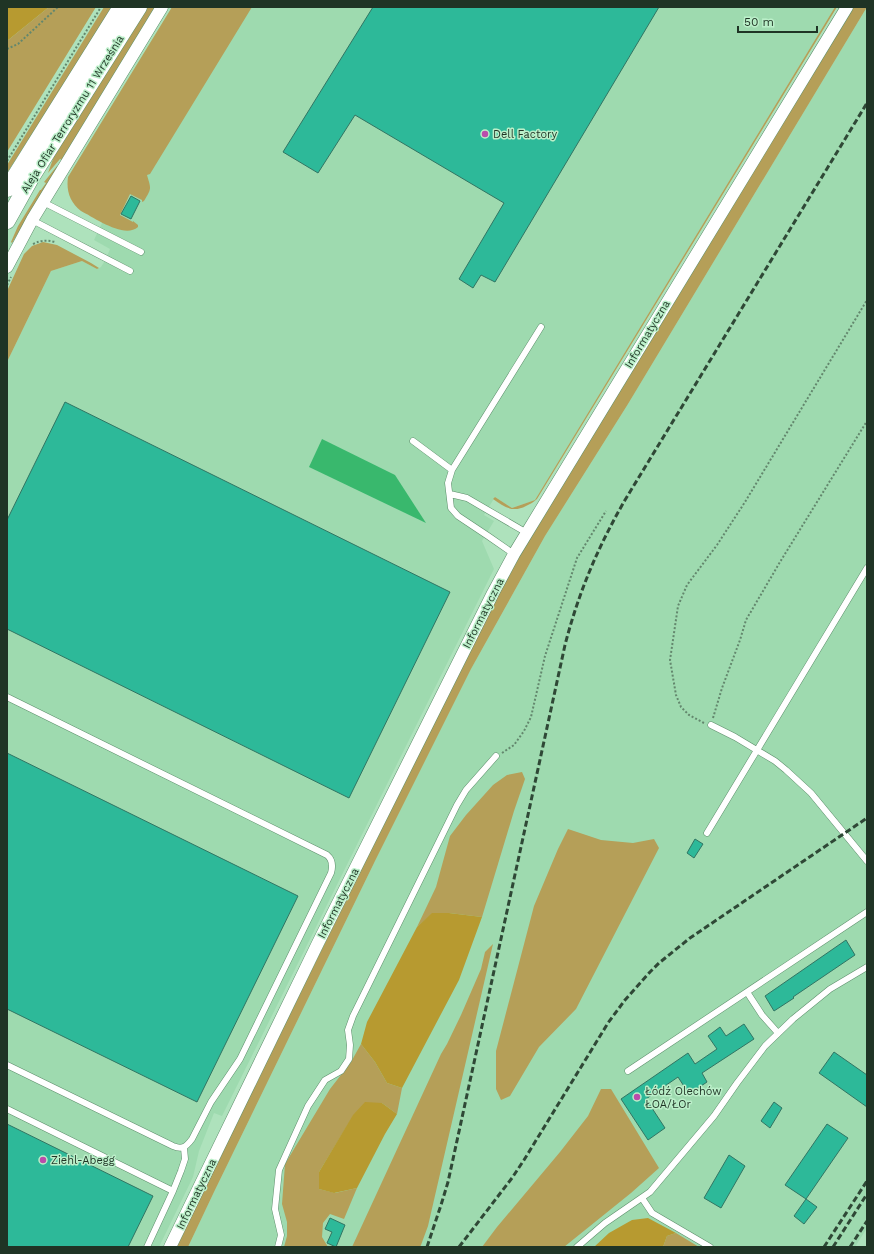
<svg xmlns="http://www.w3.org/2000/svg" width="874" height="1254" viewBox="0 0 874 1254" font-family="'Work Sans',sans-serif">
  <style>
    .built { fill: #9edaaf }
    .green { fill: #b59f58 }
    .forest { fill: #b79a30 }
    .water { fill: #39b86d }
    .building { fill: #2db999; stroke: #317563 }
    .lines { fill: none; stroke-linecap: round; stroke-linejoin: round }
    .lane-casing { stroke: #5d8e6b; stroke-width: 7 }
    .street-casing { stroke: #5d8e6b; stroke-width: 13 }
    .secondary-casing { stroke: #5d8e6b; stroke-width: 17 }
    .path { stroke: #63876d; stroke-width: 2; stroke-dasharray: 2 2; stroke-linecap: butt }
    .lane { stroke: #fff; stroke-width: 6 }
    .street { stroke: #fff; stroke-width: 12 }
    .secondary { stroke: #fff; stroke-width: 16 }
    .rail { stroke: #2f4836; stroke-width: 3; stroke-dasharray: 6 3; stroke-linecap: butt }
    .poi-dot { fill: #ba4cab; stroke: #bbefc9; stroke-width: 1.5 }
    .labels { text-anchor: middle; stroke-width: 3; stroke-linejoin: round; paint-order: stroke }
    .street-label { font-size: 11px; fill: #1f3425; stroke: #bbefc9 }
    .poi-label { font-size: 11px; fill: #1f3425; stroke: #bbefc9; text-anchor: start }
  </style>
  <rect width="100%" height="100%" fill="#aee2bc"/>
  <path class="built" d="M 198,7 L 835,7 L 535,500 L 512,508 L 495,497 L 484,515 L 494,521 L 482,541 L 494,569 L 222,1116 L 214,1113 L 199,1151 L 193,1177 L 159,1247 L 7,1247 L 7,362 L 51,271 L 82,261 L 97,269 L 101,267 L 106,259 L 110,249 L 94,240 L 104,219 Z
    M 867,7 L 867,1228 L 855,1247 L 188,1247 L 214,1192 L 375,861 L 471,669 L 545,536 L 628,404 Z"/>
  <path class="green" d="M 49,7 L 96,7 L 7,152 L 7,41 Z
    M 104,7 L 113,7 L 7,173 L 7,165 Z
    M 147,7 L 155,7 L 62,160 L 60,159 L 48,173 L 57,148 Z
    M 172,7 L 252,7 L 150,174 L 147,175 C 151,189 152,188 144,201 L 142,202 L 142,200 L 130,194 L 120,215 L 133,222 L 133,221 L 138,225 L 138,227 C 124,239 95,218 81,211 C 70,202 66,191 68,177 Z
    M 835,7 L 837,7 L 537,499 C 534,502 530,504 526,506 C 513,513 504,507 493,499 L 495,497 L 512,508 L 535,500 Z
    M 852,7 L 867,7 L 628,404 L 545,536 L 471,669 L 375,861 L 214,1192 L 188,1247 L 176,1247 L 318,957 L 504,583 L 527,543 Z
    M 57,166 L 58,167 L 12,243 L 11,242 L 18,226 L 40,190 L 41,190 L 46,183 L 44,182 Z
    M 43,242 L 57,245 L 91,263 L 99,268 L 97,269 L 82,261 L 51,271 L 7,362 L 7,291 L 24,254 L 32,246 Z
    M 522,772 L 525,779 L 514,811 L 482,917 L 449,913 L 433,913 L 417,927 L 436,887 L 450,836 L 466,815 L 493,785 L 507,775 Z
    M 568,829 L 601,840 L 633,843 L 654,839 L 659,848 L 576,1009 L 539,1047 L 510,1096 L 501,1100 L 496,1089 L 496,1051 L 534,906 L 558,849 Z
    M 493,944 L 428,1226 L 421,1245 L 420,1247 L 352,1247 L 441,1054 L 447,1044 L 461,1015 L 481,969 L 485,952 Z
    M 361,1044 L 375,1062 L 387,1083 L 402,1088 L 397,1114 L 382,1103 L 353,1116 L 319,1172 L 319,1189 L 335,1193 L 357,1188 L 344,1219 L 330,1214 L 323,1223 L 322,1237 L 328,1247 L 284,1247 L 287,1236 L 287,1222 L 282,1204 L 285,1164 L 330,1089 L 351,1062 Z
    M 601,1089 L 611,1089 L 659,1168 L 631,1193 L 564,1247 L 482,1247 L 497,1227 L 560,1152 L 588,1116 Z
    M 676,1233 L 699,1247 L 663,1247 L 667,1236 Z"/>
  <path class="forest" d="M 7,7 L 49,7 L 7,41 Z
    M 432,913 L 449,913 L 482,917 L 459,980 L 402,1088 L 387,1083 L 375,1062 L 361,1044 L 367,1022 L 417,927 Z
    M 365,1102 L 382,1103 L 397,1114 L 385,1134 L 357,1188 L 334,1193 L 319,1189 L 319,1172 L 353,1115 Z
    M 648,1218 L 676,1233 L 667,1236 L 663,1247 L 594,1247 L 609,1233 L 632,1220 Z"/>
  <path class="water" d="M 322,439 L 395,475 L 426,523 L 309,467 Z"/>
  <path class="building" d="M 373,7 L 659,7 L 495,282 L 481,275 L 473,288 L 459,279 L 504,203 L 355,115 L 318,173 L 283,152 Z
    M 131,196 L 140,201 L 131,219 L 121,214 Z
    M 65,402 L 450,592 L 349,798 L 7,629 L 7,520 Z
    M 7,753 L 298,896 L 197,1102 L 7,1009 Z
    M 695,839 L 703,844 L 694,858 L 687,853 Z
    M 846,940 L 855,955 L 793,997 L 794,998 L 774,1011 L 765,996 Z
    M 744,1024 L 754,1039 L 702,1073 L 707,1082 L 689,1094 L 678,1077 L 646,1099 L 665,1128 L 648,1140 L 621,1099 L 688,1053 L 695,1064 L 717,1049 L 708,1036 L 720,1027 L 726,1036 Z
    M 834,1052 L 867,1075 L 867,1107 L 819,1073 Z
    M 774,1102 L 782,1108 L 770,1128 L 761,1121 Z
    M 7,1124 L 153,1196 L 128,1247 L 7,1247 Z
    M 827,1124 L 848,1138 L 806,1199 L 785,1185 Z
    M 729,1155 L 745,1166 L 721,1208 L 704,1198 Z
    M 806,1199 L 817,1207 L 804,1224 L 794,1216 Z
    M 330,1218 L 345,1225 L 336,1247 L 327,1243 L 332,1232 L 325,1229 Z"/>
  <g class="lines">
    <defs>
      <path id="lane" d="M 43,202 L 141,252
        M 32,220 L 130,271
        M 413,441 L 452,470
        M 450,494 L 467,498 L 527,533
        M 514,554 L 488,536 L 458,516 L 451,508 L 448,483 L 452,470 L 541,327
        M 7,697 L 327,855 C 333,860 333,866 331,873 L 240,1059 L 211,1102 L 192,1139 C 186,1147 182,1150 173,1146 L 7,1065
        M 711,725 L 735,737 L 775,761 L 786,770 L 811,793 L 867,861
        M 707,833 L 867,568
        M 747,992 L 762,1015 L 778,1033
        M 628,1071 L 867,912
        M 7,1109 L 173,1191
        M 642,1198 L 652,1213 L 710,1247
        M 147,1247 L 173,1191 L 181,1171 L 185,1159 L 184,1148
        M 278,1247 L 281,1235 L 275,1209 L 279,1170 L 308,1106 L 325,1080 L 341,1071 L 349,1059 L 350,1045 L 348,1030 L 353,1016 L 457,805 L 466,790 L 496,756
        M 577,1247 L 605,1223 L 650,1192 L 714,1116 L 737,1083 L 765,1046 L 793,1019 L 830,989 L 867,967"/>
      <path id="street" d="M 7,267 L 32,220 L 162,7
        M 170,1247 L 318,943 L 493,593 L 514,554 L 847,7"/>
      <path id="secondary" d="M 7,189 L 121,7
        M 7,221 L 31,178 L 139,7"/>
    </defs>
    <use href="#lane" class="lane-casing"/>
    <use href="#street" class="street-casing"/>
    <use href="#secondary" class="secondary-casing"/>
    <path class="path" d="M 7,49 L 18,44 L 58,7
      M 7,161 L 101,7
      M 33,244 C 41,240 47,240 55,242
      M 7,285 L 11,277
      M 713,718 L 722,688 L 740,640 L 746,620 L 780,562 L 867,421
      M 704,723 L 689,715 L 681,707 L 676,695 L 670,660 L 678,606 L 687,585 L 717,545 L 745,502 L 867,300
      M 502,753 L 514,745 L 524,731 L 531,717 L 545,656 L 577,558 L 606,511"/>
    <use href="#lane" class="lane"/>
    <use href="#street" class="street"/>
    <use href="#secondary" class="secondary"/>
    <path class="rail" d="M 427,1247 L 441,1205 L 448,1182 L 565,645 C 579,591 598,547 625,500 L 867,103
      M 459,1247 L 512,1178 L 524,1160 L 608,1023 L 625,1000 L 650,972 L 659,963 L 690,938 L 867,818
      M 824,1247 L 867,1181
      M 833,1247 L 867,1194
      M 850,1247 L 867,1221"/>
  </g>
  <g class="poi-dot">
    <circle cx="485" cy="134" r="4"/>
    <circle cx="637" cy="1097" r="4"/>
    <circle cx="43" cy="1160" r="4"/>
  </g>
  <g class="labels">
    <g class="street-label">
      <text transform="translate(72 114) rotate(-58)" y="4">Aleja Ofiar Terroryzmu 11 Września</text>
      <text transform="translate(647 334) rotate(-59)" y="4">Informatyczna</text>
      <text transform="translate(483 613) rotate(-63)" y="4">Informatyczna</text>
      <text transform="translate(338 903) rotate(-63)" y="4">Informatyczna</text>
      <text transform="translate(196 1194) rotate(-64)" y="4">Informatyczna</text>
    </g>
    <g class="poi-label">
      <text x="493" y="138">Dell Factory</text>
      <text x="645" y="1095">Łódź Olechów<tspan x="645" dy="13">ŁOA/ŁOr</tspan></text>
      <text x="51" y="1164">Ziehl-Abegg</text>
    </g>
  </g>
  <rect width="874" height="1254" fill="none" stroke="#1f3425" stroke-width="16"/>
  <path d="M738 26v6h79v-6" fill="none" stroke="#1f3425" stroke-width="2"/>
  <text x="744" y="26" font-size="12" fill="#1f3425" stroke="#bbefc9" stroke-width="3" paint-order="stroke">50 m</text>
</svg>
